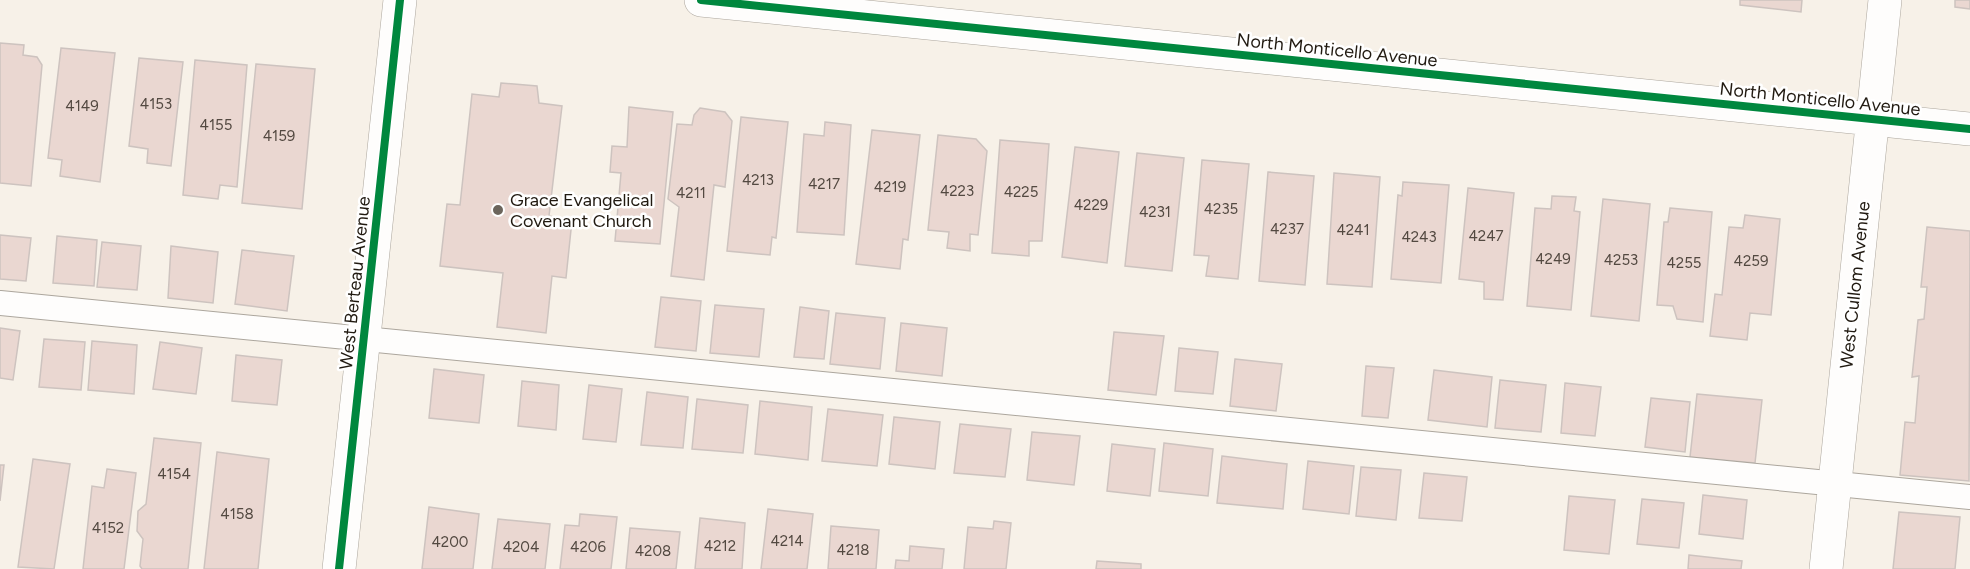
<svg xmlns="http://www.w3.org/2000/svg" width="1970" height="569" viewBox="0 0 1970 569" font-family="Figtree,sans-serif">
  <style>
    .building { fill: #ead7d1; stroke: #cdc3bf; stroke-width: 1.5 }
    .lines { fill: none; stroke-linecap: round; stroke-linejoin: round }
    .lane-casing { stroke: #aca69d; stroke-width: 26 }
    .street-casing { stroke: #aca69d; stroke-width: 34 }
    .lane { stroke: #fefdfc; stroke-width: 24 }
    .street { stroke: #fefdfc; stroke-width: 33 }
    .cycleway-casing { stroke: #fff; stroke-width: 11 }
    .cycleway { stroke: #00873e; stroke-width: 8 }
    .poi-dot { fill: #6c655c; stroke: #fff; stroke-width: 2 }
    .labels { text-anchor: middle; stroke-width: 5; stroke-linejoin: round; paint-order: stroke }
    .number-label { font-size: 15px; fill: #534941 }
    .street-label { font-size: 18px; fill: #211a11; stroke: #fff }
    .poi-label { font-size: 18px; fill: #211a11; stroke: #fff; text-anchor: start }
  </style>
  <rect width="100%" height="100%" fill="#f7f1e8"/>
  <path class="building" d="M 1740,0 L 1802,0 L 1801,12 L 1740,5 Z
    M 1955,0 L 1970,0 L 1970,9 L 1955,7 Z
    M 0,43 L 24,45 L 23,55 L 37,57 L 42,65 L 31,186 L 0,183 Z
    M 61,48 L 115,53 L 100,182 L 60,176 L 62,160 L 48,158 Z
    M 139,58 L 183,62 L 171,166 L 147,163 L 148,149 L 129,146 Z
    M 195,60 L 247,65 L 237,187 L 220,185 L 218,199 L 183,195 Z
    M 256,64 L 315,69 L 302,209 L 242,203 Z
    M 501,83 L 537,86 L 539,103 L 562,106 L 549,216 L 572,220 L 566,278 L 552,276 L 546,333 L 497,327 L 503,273 L 440,266 L 447,204 L 460,205 L 472,94 L 499,97 Z
    M 629,107 L 673,112 L 660,244 L 615,241 L 621,173 L 610,172 L 612,146 L 627,147 Z
    M 700,108 L 725,112 L 732,121 L 725,187 L 714,185 L 704,280 L 671,276 L 679,207 L 668,199 L 677,124 L 692,125 L 694,115 Z
    M 741,117 L 788,122 L 776,238 L 772,237 L 770,255 L 727,251 Z
    M 825,122 L 851,125 L 844,235 L 797,232 L 804,134 L 824,136 Z
    M 872,130 L 920,135 L 908,240 L 903,239 L 900,269 L 856,264 Z
    M 938,135 L 976,139 L 987,151 L 978,235 L 970,234 L 970,251 L 947,248 L 949,232 L 928,230 Z
    M 1000,140 L 1049,144 L 1042,241 L 1029,241 L 1029,256 L 992,253 Z
    M 1075,147 L 1119,152 L 1107,263 L 1062,257 Z
    M 1137,153 L 1184,158 L 1172,271 L 1125,266 Z
    M 1202,160 L 1249,164 L 1238,279 L 1206,276 L 1209,256 L 1194,255 Z
    M 1268,172 L 1314,176 L 1305,285 L 1259,281 Z
    M 1334,173 L 1380,177 L 1372,287 L 1327,284 Z
    M 1403,182 L 1449,185 L 1441,283 L 1391,279 L 1398,195 L 1402,196 Z
    M 1468,188 L 1514,193 L 1503,300 L 1484,299 L 1484,282 L 1459,279 Z
    M 1552,196 L 1576,197 L 1574,211 L 1580,212 L 1571,310 L 1527,306 L 1535,208 L 1551,209 Z
    M 1603,199 L 1650,204 L 1639,321 L 1591,316 Z
    M 1670,208 L 1712,212 L 1703,322 L 1677,319 L 1673,306 L 1657,305 L 1664,222 L 1668,222 Z
    M 1745,215 L 1780,219 L 1771,315 L 1750,313 L 1747,340 L 1710,336 L 1715,294 L 1722,295 L 1729,227 L 1743,228 Z
    M 1927,227 L 1970,231 L 1969,481 L 1900,475 L 1905,422 L 1915,423 L 1919,376 L 1912,377 L 1918,320 L 1924,319 L 1927,287 L 1921,287 Z
    M 0,235 L 31,238 L 26,281 L 0,279 Z
    M 57,236 L 97,240 L 94,286 L 53,283 Z
    M 102,242 L 141,246 L 137,290 L 97,287 Z
    M 171,246 L 218,252 L 213,303 L 168,298 Z
    M 242,250 L 294,256 L 287,311 L 235,304 Z
    M 661,297 L 701,301 L 696,351 L 655,347 Z
    M 715,305 L 764,309 L 759,357 L 710,353 Z
    M 800,307 L 829,311 L 824,359 L 794,357 Z
    M 836,313 L 885,318 L 880,369 L 830,364 Z
    M 901,323 L 947,328 L 942,376 L 896,371 Z
    M 0,328 L 20,331 L 13,380 L 0,378 Z
    M 1114,332 L 1164,336 L 1156,395 L 1108,390 Z
    M 44,339 L 85,342 L 81,390 L 39,387 Z
    M 92,341 L 137,345 L 134,394 L 88,390 Z
    M 160,342 L 202,348 L 196,394 L 153,389 Z
    M 1179,348 L 1218,352 L 1213,394 L 1175,391 Z
    M 236,355 L 282,360 L 277,405 L 232,401 Z
    M 1235,359 L 1282,364 L 1276,411 L 1230,406 Z
    M 1366,366 L 1394,368 L 1388,418 L 1362,416 Z
    M 434,369 L 484,375 L 479,423 L 429,418 Z
    M 1434,370 L 1492,377 L 1487,427 L 1428,420 Z
    M 1500,380 L 1546,385 L 1541,432 L 1495,428 Z
    M 522,381 L 559,385 L 556,430 L 518,426 Z
    M 1565,383 L 1601,387 L 1595,436 L 1561,433 Z
    M 589,385 L 622,389 L 616,442 L 583,439 Z
    M 647,392 L 688,397 L 683,448 L 641,445 Z
    M 1697,394 L 1762,400 L 1755,463 L 1690,457 Z
    M 1651,398 L 1690,402 L 1685,452 L 1645,447 Z
    M 697,399 L 748,405 L 743,453 L 692,449 Z
    M 760,401 L 812,407 L 808,460 L 755,454 Z
    M 828,409 L 883,415 L 877,466 L 822,461 Z
    M 894,417 L 940,422 L 935,469 L 889,464 Z
    M 960,424 L 1011,429 L 1005,477 L 954,473 Z
    M 1032,432 L 1080,436 L 1074,485 L 1027,480 Z
    M 154,438 L 201,443 L 188,569 L 142,569 L 140,566 L 143,539 L 137,531 L 138,511 L 146,504 Z
    M 1164,443 L 1213,449 L 1208,496 L 1159,491 Z
    M 1112,444 L 1155,449 L 1150,496 L 1107,491 Z
    M 217,452 L 269,459 L 258,569 L 204,569 Z
    M 1222,456 L 1287,464 L 1283,509 L 1217,503 Z
    M 33,459 L 70,464 L 54,569 L 18,567 Z
    M 1308,461 L 1354,466 L 1349,514 L 1303,509 Z
    M 0,465 L 4,465 L 0,501 Z
    M 1361,467 L 1401,470 L 1396,520 L 1356,516 Z
    M 107,469 L 136,473 L 124,569 L 83,569 L 92,486 L 104,488 Z
    M 1424,473 L 1467,477 L 1462,521 L 1419,518 Z
    M 1703,495 L 1747,500 L 1743,539 L 1699,534 Z
    M 1569,496 L 1615,500 L 1609,554 L 1564,550 Z
    M 1642,499 L 1684,503 L 1679,548 L 1637,544 Z
    M 429,507 L 479,514 L 473,569 L 422,569 Z
    M 768,509 L 813,514 L 807,569 L 761,569 Z
    M 1899,512 L 1960,517 L 1955,569 L 1893,569 Z
    M 580,514 L 617,517 L 611,569 L 560,569 L 565,525 L 579,526 Z
    M 700,518 L 745,523 L 742,569 L 695,569 Z
    M 498,519 L 550,524 L 545,569 L 492,569 Z
    M 994,521 L 1011,523 L 1006,569 L 964,569 L 968,527 L 993,529 Z
    M 831,526 L 879,530 L 876,569 L 828,569 Z
    M 630,528 L 680,532 L 676,569 L 626,569 Z
    M 910,546 L 944,549 L 942,569 L 895,569 L 896,560 L 909,561 Z
    M 1689,555 L 1742,561 L 1741,569 L 1688,569 Z
    M 1097,561 L 1141,564 L 1141,569 L 1096,569 Z"/>
  <g class="lines">
    <defs>
      <path id="lane" d="M 0,303 L 1970,497"/>
      <path id="street" d="M 701,0 L 1970,129
        M 339,569 L 400,0
        M 1826,569 L 1885,0"/>
    </defs>
    <use href="#lane" class="lane-casing"/>
    <use href="#street" class="street-casing"/>
    <use href="#lane" class="lane"/>
    <use href="#street" class="street"/>
    <defs>
      <path id="cycleway" d="M 701,0 L 1970,129
        M 339,569 L 400,0"/>
    </defs>
    <use href="#cycleway" class="cycleway-casing"/>
    <use href="#cycleway" class="cycleway"/>
  </g>
  <circle class="poi-dot" cx="498" cy="210" r="6"/>
  <g class="labels">
    <g class="number-label">
      <text x="156" y="109">4153</text>
      <text x="82" y="111">4149</text>
      <text x="216" y="130">4155</text>
      <text x="279" y="141">4159</text>
      <text x="758" y="185">4213</text>
      <text x="824" y="189">4217</text>
      <text x="890" y="192">4219</text>
      <text x="957" y="196">4223</text>
      <text x="1021" y="197">4225</text>
      <text x="691" y="198">4211</text>
      <text x="1091" y="210">4229</text>
      <text x="1221" y="214">4235</text>
      <text x="1155" y="217">4231</text>
      <text x="1287" y="234">4237</text>
      <text x="1353" y="235">4241</text>
      <text x="1486" y="241">4247</text>
      <text x="1419" y="242">4243</text>
      <text x="1553" y="264">4249</text>
      <text x="1621" y="265">4253</text>
      <text x="1751" y="266">4259</text>
      <text x="1684" y="268">4255</text>
      <text x="174" y="479">4154</text>
      <text x="237" y="519">4158</text>
      <text x="108" y="533">4152</text>
      <text x="787" y="546">4214</text>
      <text x="450" y="547">4200</text>
      <text x="720" y="551">4212</text>
      <text x="521" y="552">4204</text>
      <text x="588" y="552">4206</text>
      <text x="853" y="555">4218</text>
      <text x="653" y="556">4208</text>
    </g>
    <g class="street-label">
      <text transform="translate(1337 50) rotate(6)" y="6">North Monticello Avenue</text>
      <text transform="translate(1820 99) rotate(6)" y="6">North Monticello Avenue</text>
      <text transform="translate(355 283) rotate(-84)" y="6">West Berteau Avenue</text>
      <text transform="translate(1855 285) rotate(-84)" y="6">West Cullom Avenue</text>
    </g>
    <g class="poi-label">
      <text x="510" y="206">Grace Evangelical<tspan x="510" dy="21">Covenant Church</tspan></text>
    </g>
  </g>
</svg>
